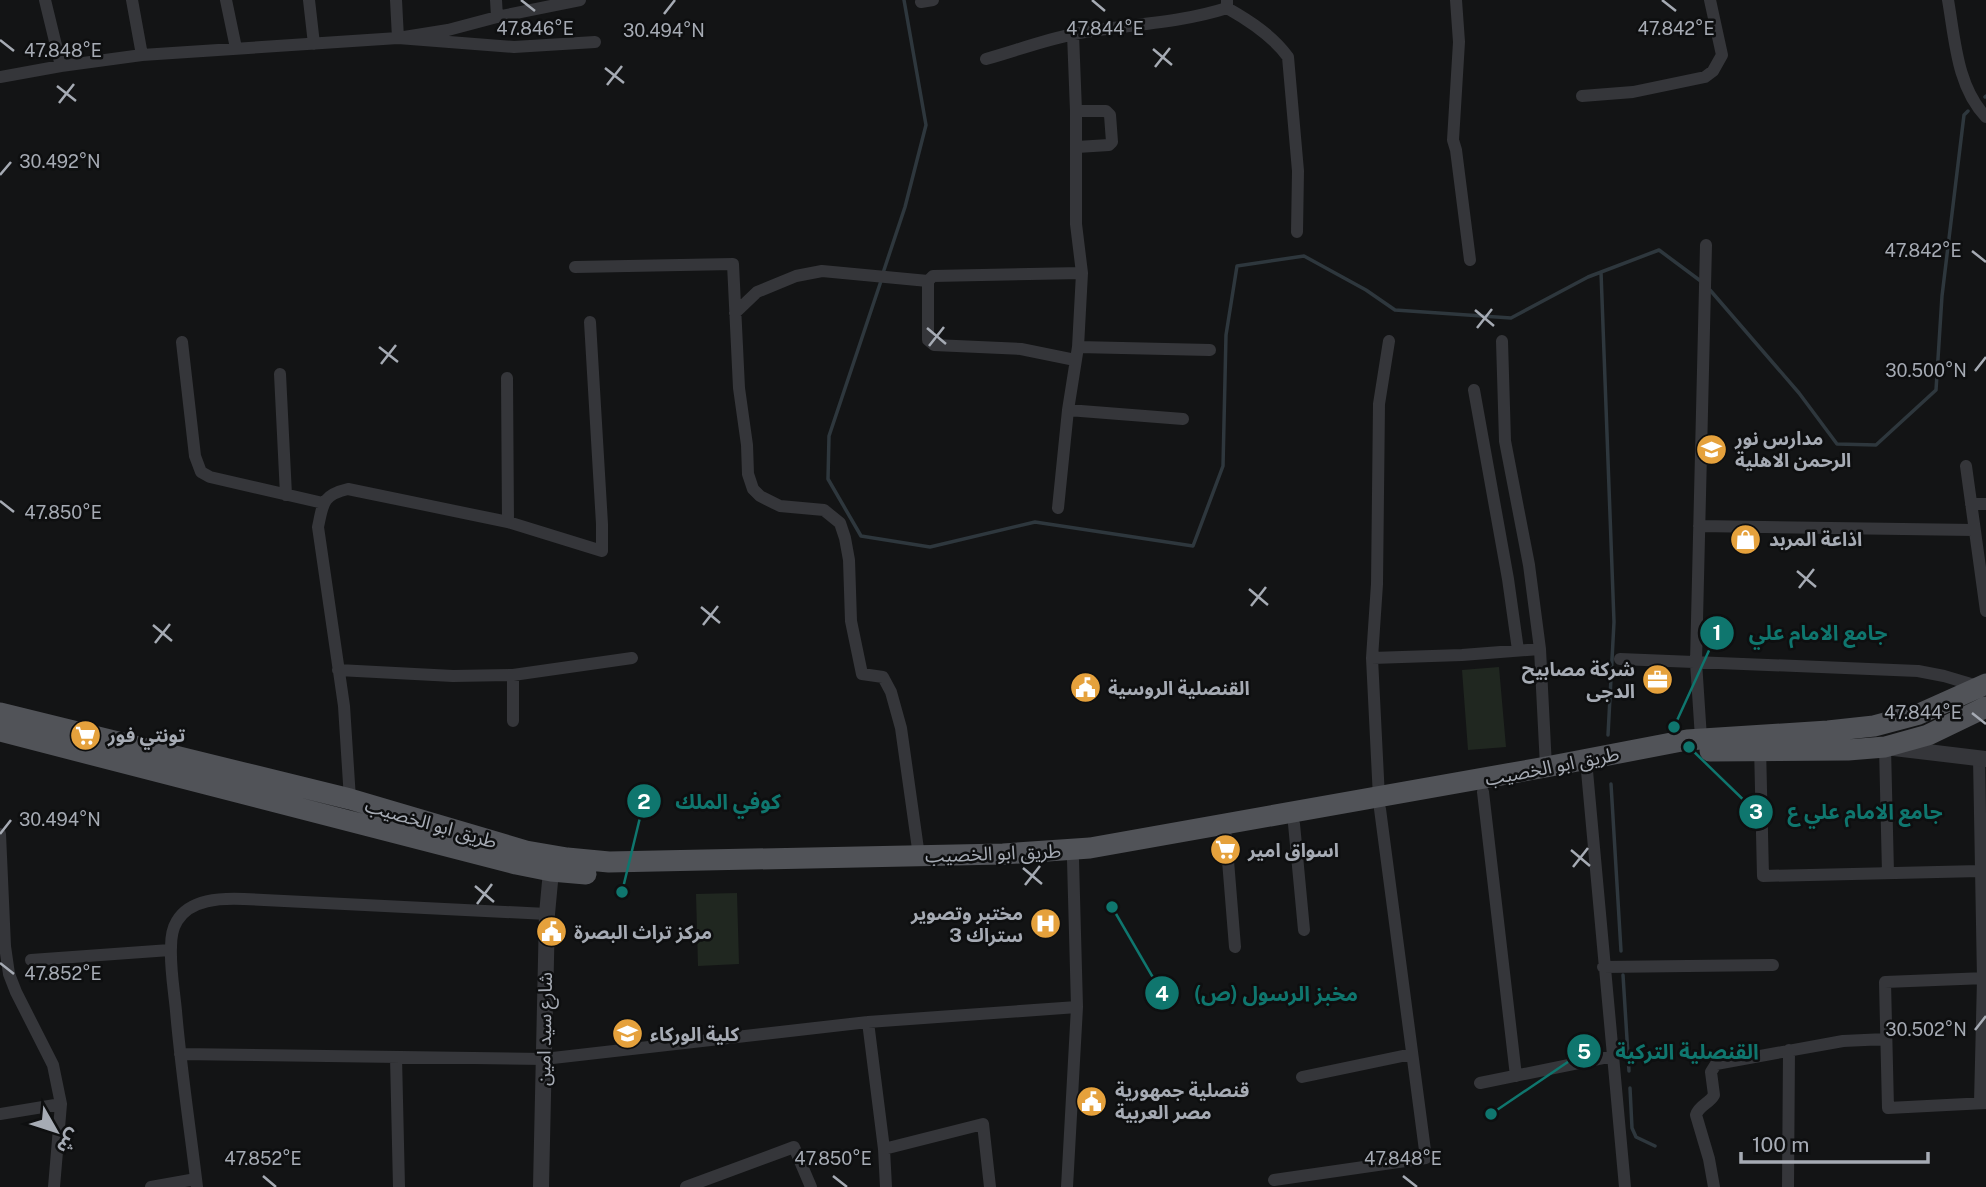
<svg xmlns="http://www.w3.org/2000/svg" width="1986" height="1187" viewBox="0 0 1986 1187" font-family="'Public Sans','Noto Sans Arabic',sans-serif">
  <style>
    .pitch { fill: #202720 }
    .lines { fill: none; stroke-linecap: round; stroke-linejoin: round }
    .stream { stroke: #2e373d; stroke-width: 3.5 }
    .minor { stroke: #35363a; stroke-width: 12 }
    .tertiary { stroke: #35363a; stroke-width: 16 }
    .primary { stroke: #515358; stroke-width: 21 }
    .ticks { fill: none; stroke: #a6abb4; stroke-width: 2.5 }
    .labels { text-anchor: middle; stroke-width: 5; stroke-linejoin: round; paint-order: stroke }
    .poi-label { font-size: 19px; font-weight: bold; fill: #a6abb4; stroke: #0e0f10; text-anchor: start }
    .street-label { font-size: 19px; fill: #a6abb4; stroke: #0e0f10 }
    .ticks-label { font-size: 18px; text-anchor: middle; fill: #a6abb4; stroke: #0e0f10; stroke-width: 5; stroke-linejoin: round; paint-order: stroke }
    .leader { fill: none; stroke: #0f766e; stroke-width: 2.5 }
    .callout-dot { fill: #0f766e; stroke: #0e0f10; stroke-width: 2.5 }
    .mark-label { font-size: 21px; text-anchor: middle; font-weight: bold; fill: #fff }
    .callout-label { font-size: 21px; text-anchor: middle; font-weight: bold; fill: #0f766e; stroke: #0e0f10; stroke-width: 5; stroke-linejoin: round; paint-order: stroke }
  </style>
  <rect width="100%" height="100%" fill="#131415"/>
  <path class="pitch" d="M 1499,667 L 1506,747 L 1468,750 L 1462,670 Z
    M 737,893 L 739,964 L 698,966 L 696,894 Z"/>
  <g class="lines">
    <path class="stream" d="M 1985,97 L 1986,96
      M 1601,272 L 1614,622 L 1608,735
      M 883,273 L 905,207 L 926,125 L 904,0
      M 881,281 L 829,436 L 828,479 L 861,536 L 930,547 L 1035,522 L 1193,546 L 1223,466 L 1226,335 L 1237,266 L 1304,256 L 1366,290 L 1395,310 L 1511,318 L 1588,277 L 1659,250 L 1702,282
      M 1710,290 L 1799,393 L 1837,444 L 1876,445 L 1936,390 L 1942,296 L 1964,115 L 1968,111
      M 1611,784 L 1621,951
      M 1623,975 L 1629,1071
      M 1630,1088 L 1632,1128 L 1636,1137 L 1655,1146"/>
    <path class="minor" d="M 45,0 L 61,66
      M 132,0 L 142,55
      M 226,0 L 236,48
      M 309,0 L 314,44
      M 396,0 L 398,38 L 514,47 L 595,42
      M 496,0 L 497,17
      M 1456,0 L 1459,42 L 1453,140 L 1456,150 L 1470,260
      M 1948,0 C 1955,40 1957,87 1986,117
      M 921,2 L 933,0
      M 1227,8 C 1250,21 1273,36 1288,57 L 1298,171 L 1297,232
      M 986,59 C 1015,51 1044,40 1074,34 C 1125,24 1177,24 1227,8 L 1227,0
      M 0,77 L 61,66 L 142,55 L 398,38 L 448,30 L 497,17 L 580,0
      M 1582,96 L 1633,92 L 1705,77 L 1713,71 L 1722,55 L 1710,0
      M 1076,111 L 1106,111 L 1110,115 L 1112,142 L 1109,145 L 1077,147
      M 575,267 L 733,264 L 739,388 L 747,445 L 748,474 L 753,489 L 760,496 L 780,506 L 824,510 L 840,523 L 845,538 L 849,560 L 851,621 L 862,674 L 883,677 L 891,692 L 901,728 L 919,856
      M 735,313 L 757,292 L 796,276 L 822,271 L 928,281
      M 1502,341 L 1505,441 L 1529,565 L 1540,649 L 1546,767
      M 182,342 L 195,456 L 201,472 L 210,477 L 323,503
      M 1078,347 L 1210,350
      M 1075,360 L 1021,349 L 934,345 L 928,340 L 928,281 L 933,276 L 1082,273
      M 280,374 L 286,495
      M 507,378 L 508,522
      M 1474,390 L 1508,579 L 1518,650
      M 1068,410 L 1183,419
      M 1966,466 L 1986,611
      M 1971,504 L 1986,504
      M 1058,508 L 1068,410 L 1078,347 L 1082,273 L 1076,224 L 1076,111 L 1073,34
      M 1699,526 L 1974,530
      M 1372,658 L 1462,655 L 1540,649
      M 1620,659 L 1918,671 L 1944,676 L 1981,687
      M 338,670 L 453,676 L 513,675 L 632,658
      M 513,721 L 513,675
      M 1701,738 L 1696,662 L 1706,245
      M 1760,746 L 1763,876 L 1980,871
      M 1885,747 L 1888,873
      M 1979,758 L 1983,979 L 1980,1103
      M 1587,771 L 1625,1187
      M 1483,792 L 1516,1076
      M 1379,798 L 1372,658 L 1377,584 L 1379,404 L 1389,341
      M 350,799 L 344,706 L 318,527 C 323,504 322,495 348,489 L 508,522 L 602,551 L 602,524 L 590,322
      M 1294,824 L 1304,930
      M 0,834 L 5,946 L 9,974 L 16,992 L 53,1065 L 61,1104 L 54,1187
      M 1226,836 L 1235,947
      M 31,960 L 170,950
      M 1603,967 L 1773,965
      M 868,1022 L 884,1149 L 886,1187
      M 180,1054 L 544,1059 L 868,1022 L 1077,1007
      M 396,1057 L 399,1187
      M 1302,1077 L 1412,1054
      M 1480,1083 L 1613,1056
      M 1986,1103 L 1888,1108 L 1885,982 L 1986,978
      M 0,1114 L 61,1104
      M 884,1149 L 983,1124 L 990,1187
      M 1274,1180 L 1426,1158 L 1380,809
      M 151,1187 L 196,1179
      M 197,1187 C 190,1128 181,1070 176,1011 C 174,990 170,968 171,947 C 171,938 172,929 177,921 C 190,899 221,898 244,899 L 547,914
      M 686,1187 L 794,1147 L 811,1187
      M 1067,1187 L 1077,1007 L 1073,860
      M 1714,1187 L 1709,1159 L 1696,1115 C 1699,1105 1709,1104 1714,1095 L 1711,1072 L 1716,1064 L 1843,1041 L 1886,1039
      M 1788,1187 L 1789,1050"/>
    <path class="tertiary" d="M 1894,748 L 1986,759
      M 541,1187 L 547,914 L 551,871"/>
    <path class="primary" d="M 0,713 L 350,799 L 526,851 L 567,858 L 609,862 L 1003,854 L 1090,848 L 1546,767 L 1687,740 L 1828,731 L 1874,726 L 1919,714 L 1986,684
      M 0,731 L 516,864 L 551,871 L 586,874
      M 1710,751 L 1848,750 L 1885,747 L 1928,735 L 1986,707"/>
  </g>
  <path class="ticks" d="M 521,0 L 535,11M 1092,0 L 1105,11M 1662,0 L 1676,11M 664,14 L 675,0M 0,40 L 14,51M 1153,49 L 1172,65M 1155,67 L 1170,48M 605,68 L 624,83M 607,85 L 622,66M 57,86 L 76,101M 59,103 L 74,84M 0,175 L 11,162M 1972,251 L 1986,262M 1475,310 L 1494,326M 927,328 L 946,344M 1477,328 L 1492,309M 929,346 L 944,327M 379,347 L 398,362M 381,364 L 396,345M 1975,371 L 1986,357M 0,501 L 14,512M 1797,571 L 1816,587M 1799,588 L 1814,569M 1249,589 L 1268,605M 1251,606 L 1266,587M 701,607 L 720,623M 153,625 L 172,641M 703,625 L 718,606M 155,643 L 170,624M 1972,713 L 1986,724M 0,834 L 11,820M 1571,850 L 1590,866M 1573,867 L 1588,848M 1023,868 L 1042,884M 1025,885 L 1040,866M 475,886 L 494,902M 477,904 L 492,884M 0,963 L 14,974M 1975,1030 L 1986,1016M 263,1176 L 276,1187M 833,1176 L 847,1187M 1403,1176 L 1417,1187"/>
  <defs>
    <symbol id="school-disc" viewBox="-11 -11 22 22"><circle r="9.5" fill="#e5a13c" stroke="#0e0f10"/><path d="M0-5L7-2L0 1L-7-2ZM-4 1L0 2.5L4 1V4Q0 6-4 4Z" fill="#fff"/></symbol>
    <symbol id="shop-disc" viewBox="-11 -11 22 22"><circle r="9.5" fill="#e5a13c" stroke="#0e0f10"/><path d="M-5-2.5h2.3a2.7 3.5 0 0 1 5.4 0H5L5.5 6h-11ZM-1.5-2.5h3a1.5 2.3 0 0 0-3 0Z" fill="#fff"/></symbol>
    <symbol id="office-disc" viewBox="-11 -11 22 22"><circle r="9.5" fill="#e5a13c" stroke="#0e0f10"/><path d="M-6-3h4V-5.5h4V-3h4V5H-6ZM-1-4.5V-3h2v-1.5ZM-6 0V1H6V0Z" fill="#fff"/></symbol>
    <symbol id="civic-disc" viewBox="-11 -11 22 22"><circle r="9.5" fill="#e5a13c" stroke="#0e0f10"/><path d="M-.6-6.5H3V-4.5H.6V-3L4-1V1h2V6H-6V1h2V-1L-.6-3ZM-1.2 2.5V6h2.4V2.5Z" fill="#fff"/></symbol>
    <symbol id="supermarket-disc" viewBox="-11 -11 22 22"><circle r="9.5" fill="#e5a13c" stroke="#0e0f10"/><path d="M-6-5.5h2.5l.6 2H6L4.5 2H-2.5L-4.4-4H-6ZM-1.5 3.2a1.3 1.3 0 1 0 .1 0ZM3 3.2a1.3 1.3 0 1 0 .1 0Z" fill="#fff"/></symbol>
    <symbol id="hospital-disc" viewBox="-11 -11 22 22"><circle r="9.5" fill="#e5a13c" stroke="#0e0f10"/><path d="M-5-5h3v3.5h4V-5h3V5h-3V1.5h-4V5h-3Z" fill="#fff"/></symbol>
    <symbol id="university-disc" viewBox="-11 -11 22 22"><circle r="9.5" fill="#e5a13c" stroke="#0e0f10"/><path d="M0-5L7-2L0 1L-7-2ZM-4 1L0 2.5L4 1V4Q0 6-4 4Z" fill="#fff"/></symbol>
  </defs>
  <g fill-rule="evenodd">
    <use href="#school-disc" x="1694" y="432" width="35" height="35"/>
    <use href="#shop-disc" x="1728" y="522" width="35" height="35"/>
    <use href="#office-disc" x="1640" y="662" width="35" height="35"/>
    <use href="#civic-disc" x="1068" y="670" width="35" height="35"/>
    <use href="#supermarket-disc" x="68" y="718" width="35" height="35"/>
    <use href="#supermarket-disc" x="1208" y="832" width="35" height="35"/>
    <use href="#hospital-disc" x="1028" y="906" width="35" height="35"/>
    <use href="#civic-disc" x="534" y="914" width="35" height="35"/>
    <use href="#university-disc" x="610" y="1016" width="35" height="35"/>
    <use href="#civic-disc" x="1074" y="1084" width="35" height="35"/>
  </g>
  <g class="labels">
    <g class="poi-label">
      <text x="1735" y="445">مدارس نور<tspan x="1735" dy="22">الرحمن الاهلية</tspan></text>
      <text x="1769" y="546">اذاعة المربد</text>
      <text x="1635" y="676" text-anchor="end">شركة مصابيح<tspan x="1635" dy="22">الدجى</tspan></text>
      <text x="1108" y="695">القنصلية الروسية</text>
      <text x="108" y="742">تونتي فور</text>
      <text x="1248" y="857">اسواق امير</text>
      <text x="1023" y="920" text-anchor="end">مختبر وتصوير<tspan x="1023" dy="22">ستراك 3</tspan></text>
      <text x="574" y="939">مركز تراث البصرة</text>
      <text x="650" y="1041">كلية الوركاء</text>
      <text x="1115" y="1097">قنصلية جمهورية<tspan x="1115" dy="22">مصر العربية</tspan></text>
    </g>
    <g class="street-label">
      <text transform="translate(1552 766) rotate(-11)" y="7">طريق ابو الخصيب</text>
      <text transform="translate(431 823) rotate(16)" y="7">طريق ابو الخصيب</text>
      <text transform="translate(993 853) rotate(-2)" y="7">طريق ابو الخصيب</text>
      <text transform="translate(544 1029) rotate(-89)" y="7">شارع سيد امين</text>
    </g>
  </g>
  <g class="ticks-label">
    <text x="1105" y="35">47.844°E</text>
    <text x="535" y="35">47.846°E</text>
    <text x="1676" y="35">47.842°E</text>
    <text x="664" y="37">30.494°N</text>
    <text x="63" y="57">47.848°E</text>
    <text x="60" y="168">30.492°N</text>
    <text x="1923" y="257">47.842°E</text>
    <text x="1926" y="377">30.500°N</text>
    <text x="63" y="519">47.850°E</text>
    <text x="1923" y="719">47.844°E</text>
    <text x="60" y="826">30.494°N</text>
    <text x="63" y="980">47.852°E</text>
    <text x="1926" y="1036">30.502°N</text>
    <text x="263" y="1165">47.852°E</text>
    <text x="833" y="1165">47.850°E</text>
    <text x="1403" y="1165">47.848°E</text>
  </g>
  <path class="leader" d="M1674 727L1717 633M622 892L644 801M1689 747L1756 812M1112 907L1162 993M1491 1114L1584 1051"/>
  <g class="callout-dot">
    <circle cx="1674" cy="727" r="7"/>
    <circle cx="622" cy="892" r="7"/>
    <circle cx="1689" cy="747" r="7"/>
    <circle cx="1112" cy="907" r="7"/>
    <circle cx="1491" cy="1114" r="7"/>
    <circle cx="1717" cy="633" r="18"/>
    <circle cx="644" cy="801" r="18"/>
    <circle cx="1756" cy="812" r="18"/>
    <circle cx="1162" cy="993" r="18"/>
    <circle cx="1584" cy="1051" r="18"/>
  </g>
  <g class="mark-label">
    <text x="1717" y="640">1</text>
    <text x="644" y="809">2</text>
    <text x="1756" y="819">3</text>
    <text x="1162" y="1001">4</text>
    <text x="1584" y="1059">5</text>
  </g>
  <g class="callout-label">
    <text x="1818" y="640">جامع الامام علي</text>
    <text x="728" y="809">كوفي الملك</text>
    <text x="1865" y="819">جامع الامام علي ع</text>
    <text x="1276" y="1001">مخبز الرسول (ص)</text>
    <text x="1687" y="1059">القنصلية التركية</text>
  </g>
  <g transform="translate(56 1131) rotate(129)" stroke="#0e0f10" stroke-width="5" paint-order="stroke">
  <path d="M0-5L12 26L0 18L-12 26Z" fill="#a6abb4"/>
  <text y="-10" font-size="19" font-weight="bold" text-anchor="middle" fill="#a6abb4">ش</text>
  </g>
  <path d="M1741 1152v10h187v-10" fill="none" stroke="#a6abb4" stroke-width="3.5"/>
  <text x="1752" y="1152" font-size="21" fill="#a6abb4" stroke="#0e0f10" stroke-width="5" paint-order="stroke">100 m</text>
</svg>
